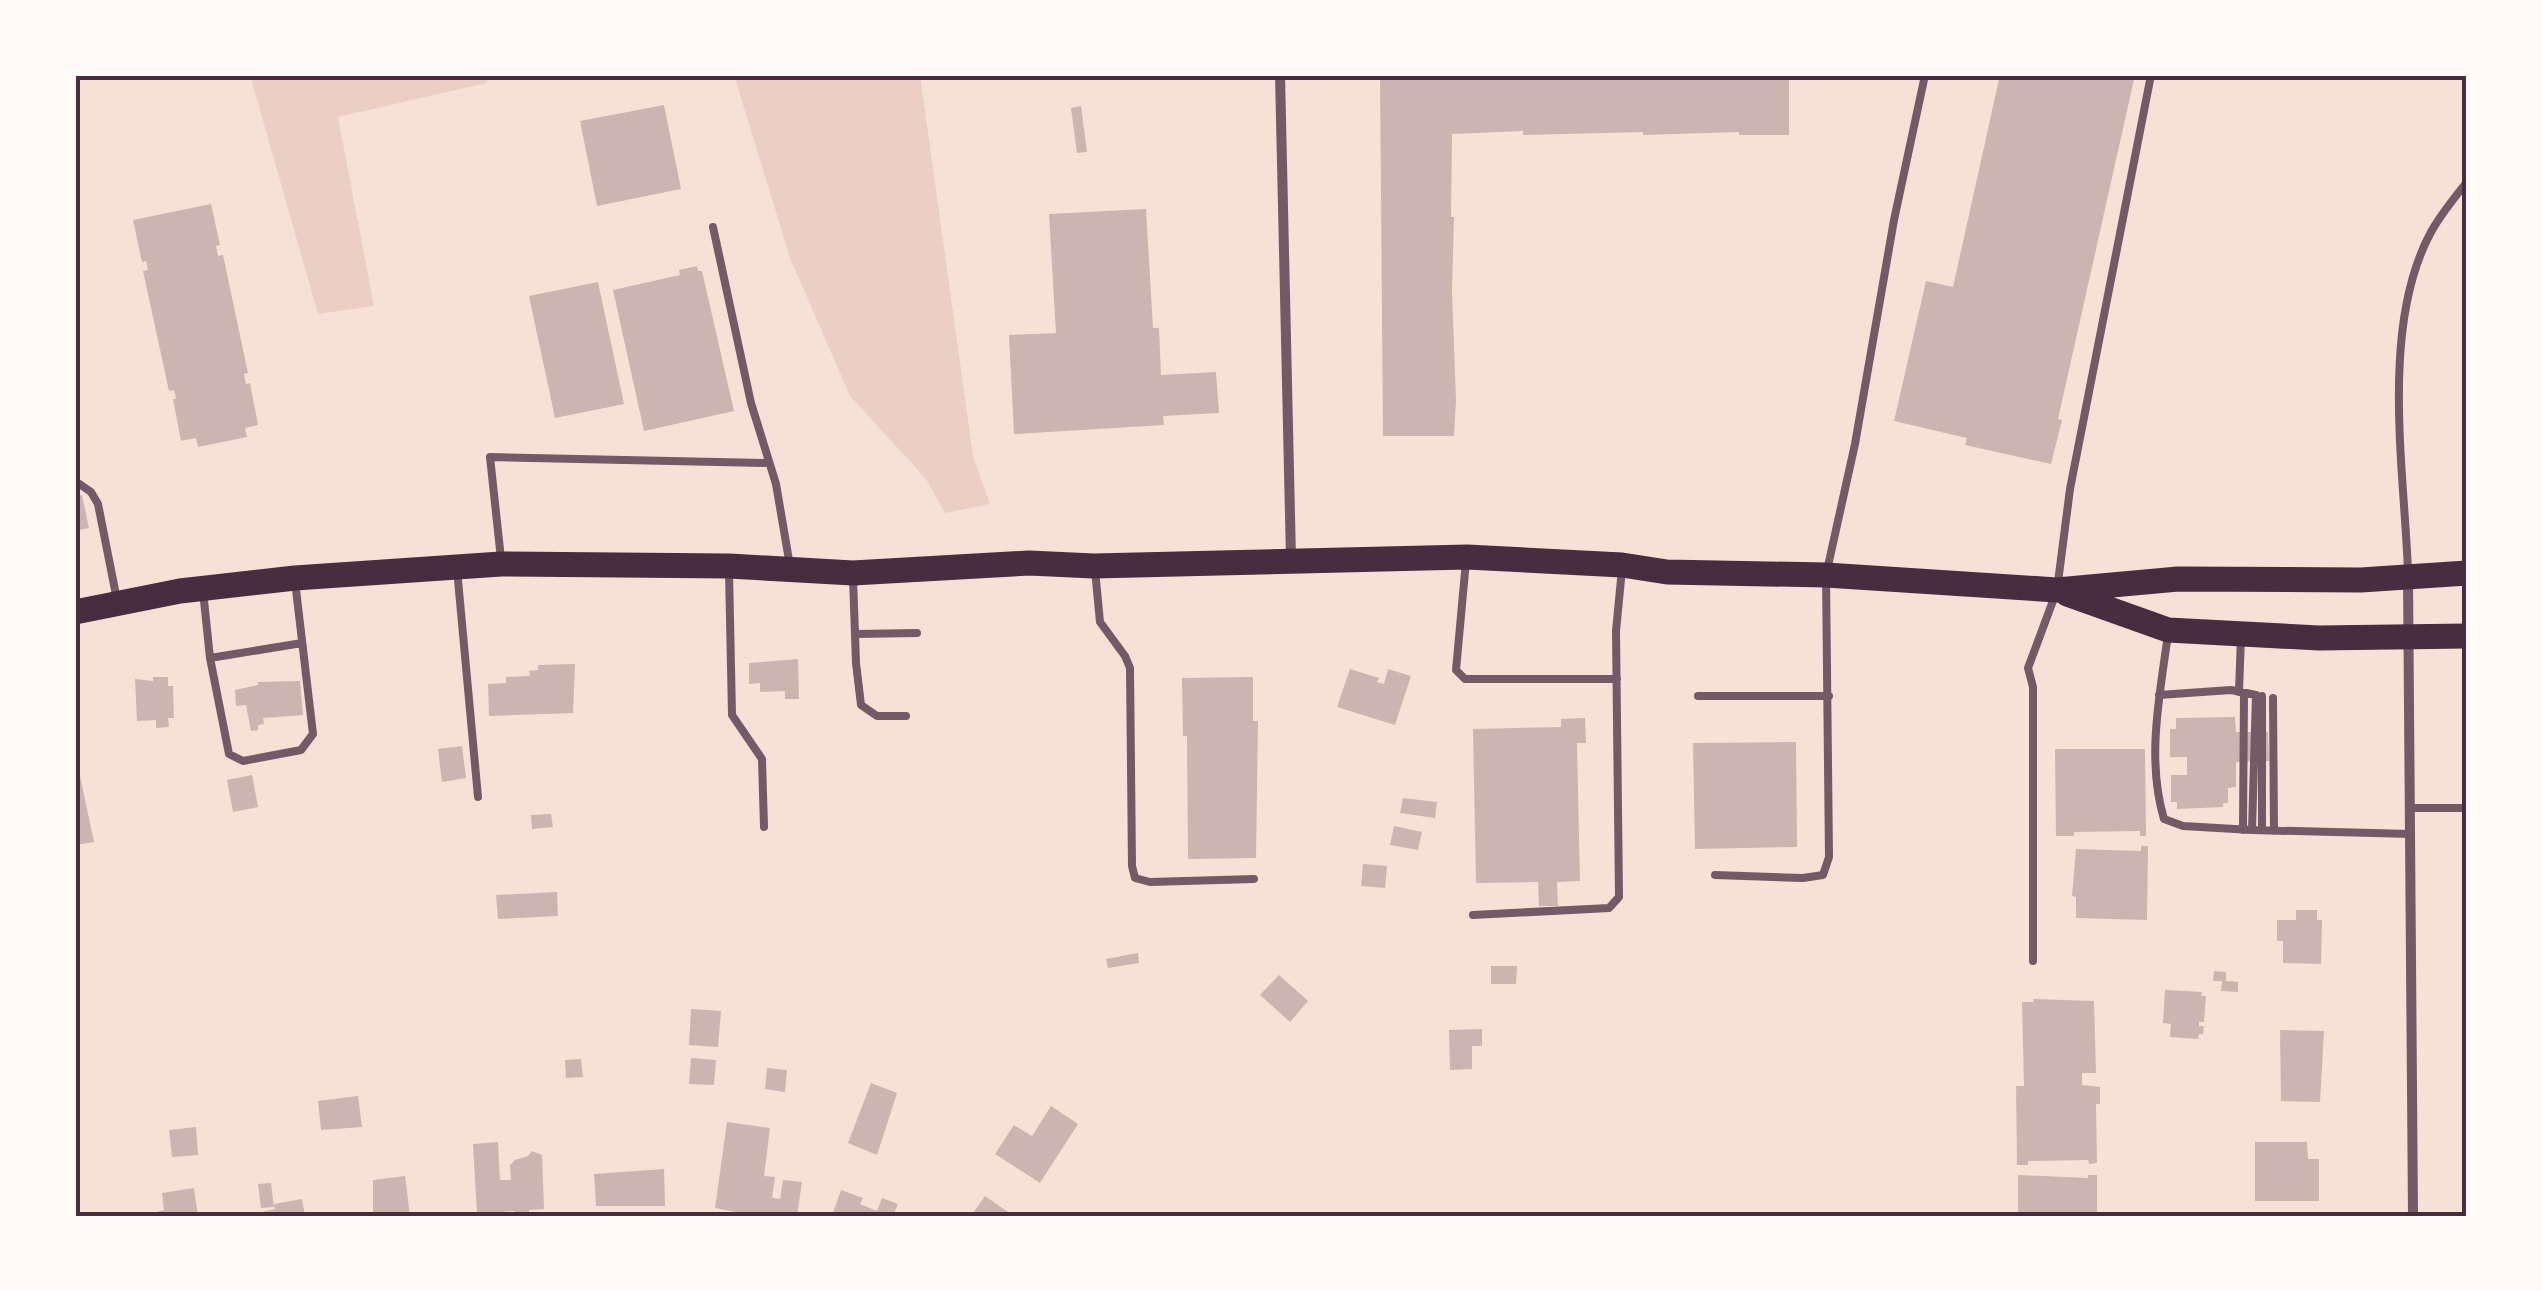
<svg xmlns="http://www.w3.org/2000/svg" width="2542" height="1291" viewBox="0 0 2542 1291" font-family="Arial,sans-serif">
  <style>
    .green { fill: #ebcfc5 }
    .building { fill: #ccb4b1 }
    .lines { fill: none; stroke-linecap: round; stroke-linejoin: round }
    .service { stroke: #755966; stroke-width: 8 }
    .minor { stroke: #755966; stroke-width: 10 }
    .primary { stroke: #4a2c40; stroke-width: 25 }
    .neatline { fill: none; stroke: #4a2c40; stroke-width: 4 }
  </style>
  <rect width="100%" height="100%" fill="#f7e1d7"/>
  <path class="green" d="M 250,75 L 488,75 L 487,83 L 338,117 L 374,306 L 318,314 Z
    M 734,75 L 920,75 L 973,456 L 990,504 L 945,513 L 926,479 L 850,396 L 790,258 Z"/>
  <path class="building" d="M 1380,75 L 1789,75 L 1789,135 L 1739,135 L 1739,132 L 1643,135 L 1643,132 L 1523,135 L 1523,131 L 1452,134 L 1451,217 L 1454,217 L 1452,291 L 1456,400 L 1454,436 L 1383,436 Z
    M 2000,75 L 2135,75 L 2058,419 L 2062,420 L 2051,464 L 1965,445 L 1967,438 L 1894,421 L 1926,281 L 1953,287 Z
    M 664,105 L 681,189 L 597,206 L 580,121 Z
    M 1081,106 L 1087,152 L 1077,153 L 1071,108 Z
    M 211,204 L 220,245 L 216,246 L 218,256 L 223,255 L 248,373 L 244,374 L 246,384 L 250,383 L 258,425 L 245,428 L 247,437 L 198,447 L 196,438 L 181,441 L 173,399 L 176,399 L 174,390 L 169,391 L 143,271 L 148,270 L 146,261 L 142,262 L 133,220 Z
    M 1146,209 L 1153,328 L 1159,328 L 1161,375 L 1216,372 L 1219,413 L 1163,416 L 1164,425 L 1014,434 L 1009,335 L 1056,333 L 1049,214 Z
    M 697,266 L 698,271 L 702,271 L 734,411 L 644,431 L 613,290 L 680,275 L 679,270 Z
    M 598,282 L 624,404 L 555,418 L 529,296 Z
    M 82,495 L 89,528 L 75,531 L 75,496 Z
    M 798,659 L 799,699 L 785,699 L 785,691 L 760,692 L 760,683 L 749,684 L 749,663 Z
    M 575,664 L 573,713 L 489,716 L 488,684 L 506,683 L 506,677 L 530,676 L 529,671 L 538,670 L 538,665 Z
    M 1350,669 L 1379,678 L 1377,682 L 1384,684 L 1388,669 L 1411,676 L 1395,725 L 1337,707 Z
    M 153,677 L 168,677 L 168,686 L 173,686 L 174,718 L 168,718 L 169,727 L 156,728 L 156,720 L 137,721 L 135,679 L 153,681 Z
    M 1253,677 L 1253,721 L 1258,721 L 1256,858 L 1188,859 L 1187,736 L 1183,736 L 1182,678 Z
    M 300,681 L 303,715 L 263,718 L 264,724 L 258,725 L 258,730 L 251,731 L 246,705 L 236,706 L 235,690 L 258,685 L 258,682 Z
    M 2235,717 L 2236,732 L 2268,732 L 2269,761 L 2236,762 L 2236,787 L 2228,788 L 2228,803 L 2223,803 L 2223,807 L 2177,809 L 2177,802 L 2171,802 L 2171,775 L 2187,775 L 2187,757 L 2170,757 L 2170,729 L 2176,729 L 2176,718 Z
    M 1585,718 L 1586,743 L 1577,743 L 1580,881 L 1557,882 L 1558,906 L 1539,906 L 1538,882 L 1476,883 L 1473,729 L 1561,727 L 1561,719 Z
    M 1796,742 L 1797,847 L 1695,849 L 1693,743 Z
    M 462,746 L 466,778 L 442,782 L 438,749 Z
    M 2055,749 L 2145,749 L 2146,836 L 2140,836 L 2140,831 L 2074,832 L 2074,836 L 2056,836 Z
    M 79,771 L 94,842 L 75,845 L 75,772 Z
    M 252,775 L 258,807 L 233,812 L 227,780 Z
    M 1403,798 L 1437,802 L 1435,818 L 1400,813 Z
    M 551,814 L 553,827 L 532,829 L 531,815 Z
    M 1394,826 L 1422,832 L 1418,850 L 1390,845 Z
    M 2141,846 L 2148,846 L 2147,920 L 2076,918 L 2076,897 L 2072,896 L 2076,849 L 2141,851 Z
    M 1363,864 L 1387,866 L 1385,888 L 1361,886 Z
    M 557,892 L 558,916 L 498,919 L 496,895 Z
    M 2296,910 L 2317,910 L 2317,920 L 2322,920 L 2321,964 L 2283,963 L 2283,941 L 2277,941 L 2277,920 L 2296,920 Z
    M 1138,953 L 1139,963 L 1108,968 L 1106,959 Z
    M 1491,966 L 1517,966 L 1516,984 L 1491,984 Z
    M 2214,971 L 2226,972 L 2226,981 L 2238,982 L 2238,992 L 2221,991 L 2222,981 L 2213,981 Z
    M 1279,975 L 1308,1001 L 1290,1022 L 1260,995 Z
    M 2165,990 L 2202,992 L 2201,996 L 2206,996 L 2204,1022 L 2199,1022 L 2199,1026 L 2204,1026 L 2203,1034 L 2199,1034 L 2198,1039 L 2170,1037 L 2171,1024 L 2163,1023 Z
    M 2033,999 L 2094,1001 L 2096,1073 L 2082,1073 L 2082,1085 L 2100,1087 L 2100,1104 L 2096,1104 L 2097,1163 L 2089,1164 L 2088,1160 L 2028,1161 L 2028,1165 L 2017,1165 L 2016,1086 L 2024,1086 L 2022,1002 L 2034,1002 Z
    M 691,1009 L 721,1011 L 718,1047 L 689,1045 Z
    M 1482,1029 L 1482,1046 L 1472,1046 L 1472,1069 L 1450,1070 L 1449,1030 Z
    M 2280,1030 L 2324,1031 L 2320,1102 L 2281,1101 Z
    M 691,1058 L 716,1060 L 714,1085 L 689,1084 Z
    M 581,1059 L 583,1077 L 566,1078 L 565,1060 Z
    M 767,1068 L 787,1070 L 785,1092 L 765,1089 Z
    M 871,1083 L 897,1093 L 877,1155 L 848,1143 Z
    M 358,1096 L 362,1127 L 321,1130 L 318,1101 Z
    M 1051,1106 L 1078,1124 L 1040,1183 L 995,1154 L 1014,1125 L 1032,1136 Z
    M 727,1122 L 770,1128 L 764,1176 L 775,1177 L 772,1198 L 780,1199 L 783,1180 L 802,1182 L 797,1216 L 756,1216 L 715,1208 Z
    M 196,1127 L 198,1155 L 172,1157 L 169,1130 Z
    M 498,1142 L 500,1180 L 511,1180 L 510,1165 L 515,1160 L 528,1156 L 532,1151 L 542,1155 L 544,1209 L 529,1210 L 529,1216 L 515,1216 L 514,1211 L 477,1214 L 473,1144 Z
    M 2255,1142 L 2307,1142 L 2308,1159 L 2319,1159 L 2319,1201 L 2255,1201 Z
    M 664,1169 L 665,1206 L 596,1206 L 594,1174 Z
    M 2018,1175 L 2088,1178 L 2088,1175 L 2097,1175 L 2097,1212 L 2102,1212 L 2102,1216 L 2018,1216 Z
    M 405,1176 L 410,1216 L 373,1216 L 373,1180 Z
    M 271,1183 L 274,1207 L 261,1208 L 258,1184 Z
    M 194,1188 L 198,1216 L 139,1216 L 164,1210 L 162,1193 Z
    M 841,1190 L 863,1198 L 860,1204 L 877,1211 L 882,1198 L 898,1204 L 893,1216 L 832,1216 Z
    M 985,1196 L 1008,1212 L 1006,1216 L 971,1216 Z
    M 302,1199 L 305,1216 L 245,1216 L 275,1209 L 274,1204 Z"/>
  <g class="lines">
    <path class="service" d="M 713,227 L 751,403 L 776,484 L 790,566
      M 75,481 L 91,492 L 98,504 L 117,600
      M 501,559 L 490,457 L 769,463
      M 1466,561 L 1456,670 L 1465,679 L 1617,679
      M 457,569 L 478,797
      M 1095,570 L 1100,622 L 1125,656 L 1130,668 L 1132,866 L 1135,878 L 1150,882 L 1254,879
      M 729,571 L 732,715 L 762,759 L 764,827
      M 2408,571 C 2404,468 2380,326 2431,232 C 2441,214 2454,198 2467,182
      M 853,578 L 856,663 L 861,705 L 877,716 L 906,716
      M 203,591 L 210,658 L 229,754 L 243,761 L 301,750 L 313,734 L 295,581
      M 855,634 L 917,633
      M 2168,634 C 2160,694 2146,759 2164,819 L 2183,826 L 2252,830 L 2411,834
      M 210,658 L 302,643
      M 2239,692 L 2241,636
      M 2159,695 L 2231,690 L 2256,695 L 2252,830
      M 1698,696 L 1829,696
      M 2262,696 L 2262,830
      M 2273,698 L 2274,831
      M 2411,808 L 2467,808
      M 2243,830 L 2244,693
      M 1715,875 L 1803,878 L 1823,875 L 1829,857 L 1826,575 L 1855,444 L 1894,220 L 1925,75
      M 1473,915 L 1609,908 L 1619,897 L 1616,631 L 1622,569
      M 2033,961 L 2033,687 L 2028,668 L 2057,590 L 2070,489 L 2151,75"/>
    <path class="minor" d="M 1280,75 L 1291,559
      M 2408,577 L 2413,1216"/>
    <path class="primary" d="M 2067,594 L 2168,630 L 2319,638 L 2467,636
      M 75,612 L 180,591 L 295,578 L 501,564 L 729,566 L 853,573 L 1029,563 L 1094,566 L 1467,557 L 1622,565 L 1667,572 L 1826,575 L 2057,590 L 2178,579 L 2361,580 L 2467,573"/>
  </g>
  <rect width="2542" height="1291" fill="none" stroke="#fffaf5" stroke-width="155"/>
  <rect x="78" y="78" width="2386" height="1136" class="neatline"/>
</svg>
